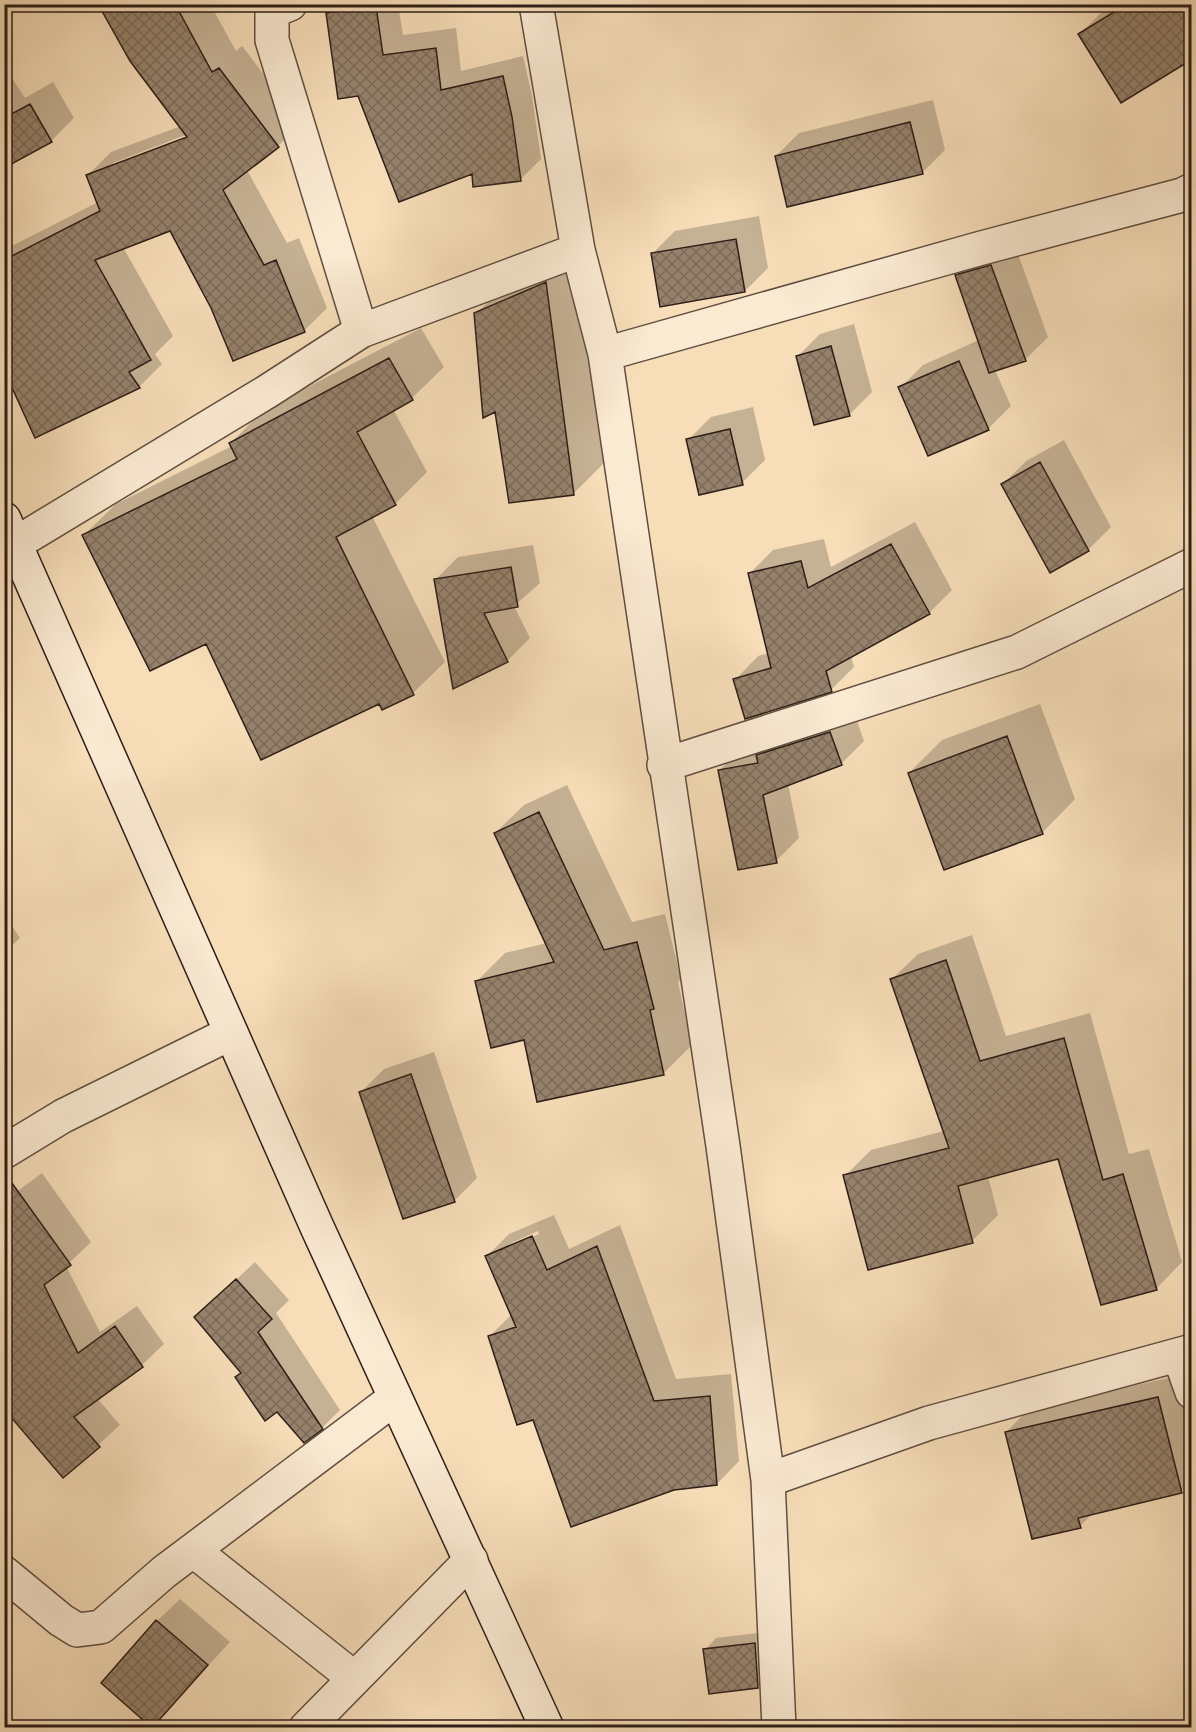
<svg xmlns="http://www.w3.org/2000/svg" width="1196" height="1732" viewBox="0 0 1196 1732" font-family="'IM FELL English',serif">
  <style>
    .shadow { fill: #0003; fill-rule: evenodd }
    .building { fill: url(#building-cross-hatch); stroke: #2d1e18; stroke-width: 1.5 }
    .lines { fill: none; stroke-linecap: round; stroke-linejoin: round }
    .street-casing { stroke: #604e40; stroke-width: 36 }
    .secondary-casing { stroke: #2d1e18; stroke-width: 36 }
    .street { stroke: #faead2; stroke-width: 33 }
    .secondary { stroke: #faead2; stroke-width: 33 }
  </style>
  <defs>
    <pattern id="building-cross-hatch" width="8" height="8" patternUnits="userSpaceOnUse" patternTransform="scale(1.5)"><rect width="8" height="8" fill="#96826c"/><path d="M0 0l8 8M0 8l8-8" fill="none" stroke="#7b6a58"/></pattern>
  </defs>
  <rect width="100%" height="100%" fill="#f7deb9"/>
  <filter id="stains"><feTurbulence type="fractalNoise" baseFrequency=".00333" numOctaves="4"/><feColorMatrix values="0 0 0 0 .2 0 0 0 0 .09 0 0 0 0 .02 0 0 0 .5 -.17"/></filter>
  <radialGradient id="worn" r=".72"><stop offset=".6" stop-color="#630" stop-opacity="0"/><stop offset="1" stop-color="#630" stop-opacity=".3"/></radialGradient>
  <path class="shadow" d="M 100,4 L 210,4 L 236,51 L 242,46 L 301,123 L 278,146 L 247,170 L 287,243 L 299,238 L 327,308 L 304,331 L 213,307 L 171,229 L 123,247 L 173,336 L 155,354 L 162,364 L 139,387 L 4,367 L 4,250 L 98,202 L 88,175 L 111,152 L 181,126 ZM 193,132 L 195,135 L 113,166 L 113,163 Z
    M 336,4 L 398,4 L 403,35 L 456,28 L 461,71 L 523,56 L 532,96 L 541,159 L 520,180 L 473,172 L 327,13 Z
    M 1115,4 L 1192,4 L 1192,81 L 1182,64 L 1080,34 L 1103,11 Z
    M 4,66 L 25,98 L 53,82 L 74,118 L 51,141 L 4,167 Z
    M 933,100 L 945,150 L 922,173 L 776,156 L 799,133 Z
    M 759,216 L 768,268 L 745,291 L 652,254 L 675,231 Z
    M 1014,243 L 1048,337 L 1025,360 L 995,370 L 1011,406 L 988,429 L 900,388 L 923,365 L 979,340 L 957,275 L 980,252 Z
    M 579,250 L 607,460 L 574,493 L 496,410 L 476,314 L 509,281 Z
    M 854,324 L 872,392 L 849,415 L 797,357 L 820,334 Z
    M 421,328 L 444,367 L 412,398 L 393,409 L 427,472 L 395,504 L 372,516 L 445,662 L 413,693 L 379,702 L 207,642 L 84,535 L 116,504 L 232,446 L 231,443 L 262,411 Z
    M 753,407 L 765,460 L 742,483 L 688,440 L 711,417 Z
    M 1064,440 L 1111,527 L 1088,550 L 1003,484 L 1026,461 Z
    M 915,522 L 952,590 L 929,613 L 851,656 L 854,667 L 831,690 L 735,680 L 758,656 L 769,653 L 750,573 L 773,550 L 824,539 L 831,567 Z
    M 533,545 L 540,583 L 514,606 L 530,638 L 507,661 L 435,580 L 458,557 Z
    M 1040,704 L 1075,799 L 1042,833 L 909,773 L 942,740 Z
    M 853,710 L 864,741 L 841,764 L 788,784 L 799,838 L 776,861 L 720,770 L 743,747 Z
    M 567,785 L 632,922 L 665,914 L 681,979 L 678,982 L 692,1045 L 664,1073 L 538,1100 L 525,1039 L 477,981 L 505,953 L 547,943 L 495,833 L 524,805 Z
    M 4,914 L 20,938 L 4,953 Z
    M 972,935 L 1006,1036 L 1090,1013 L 1129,1154 L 1149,1149 L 1182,1262 L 1156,1289 L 1059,1157 L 988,1176 L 998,1215 L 972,1241 L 845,1176 L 871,1150 L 944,1131 L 891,980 L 918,954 Z
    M 434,1052 L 477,1178 L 454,1201 L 361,1092 L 384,1069 Z
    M 42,1173 L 91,1242 L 66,1266 L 100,1332 L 137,1306 L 164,1344 L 142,1365 L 97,1398 L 120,1425 L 64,1476 L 4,1201 Z
    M 554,1215 L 569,1249 L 620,1225 L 676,1379 L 731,1374 L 739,1461 L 717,1484 L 534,1418 L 490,1336 L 512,1314 L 487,1256 L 509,1234 ZM 538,1231 L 539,1234 L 512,1246 L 512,1243 Z
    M 255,1262 L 289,1300 L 276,1313 L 340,1410 L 322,1428 L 196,1317 Z
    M 1181,1375 L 1192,1417 L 1192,1481 L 1181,1491 L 1093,1513 L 1080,1526 L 1006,1432 L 1029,1409 Z
    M 180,1599 L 230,1642 L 153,1726 L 157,1621 Z
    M 766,1632 L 769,1675 L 758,1687 L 705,1650 L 716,1638 Z"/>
  <path class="building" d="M 98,4 L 175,4 L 212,72 L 219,68 L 279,147 L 223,190 L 264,265 L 276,260 L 305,332 L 233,361 L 211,308 L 170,231 L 95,260 L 151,360 L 129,372 L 140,388 L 35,438 L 4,370 L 4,260 L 100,211 L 86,175 L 187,137 L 130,61 Z
    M 1127,4 L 1191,4 L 1191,60 L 1121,103 L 1078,34 Z
    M 376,6 L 383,55 L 436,48 L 441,90 L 503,76 L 512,117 L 521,181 L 473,187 L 472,174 L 399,202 L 358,96 L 338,99 L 326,13 Z
    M 30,104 L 52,142 L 4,168 L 4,118 Z
    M 910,122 L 923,174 L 787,207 L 775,156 Z
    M 736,239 L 745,292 L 660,307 L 651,253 Z
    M 991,265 L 1026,361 L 989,373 L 955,275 Z
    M 546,282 L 574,495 L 509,503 L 495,412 L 483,418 L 474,313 Z
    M 831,346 L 850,416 L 814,425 L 796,356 Z
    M 389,358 L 413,400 L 357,432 L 396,505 L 336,537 L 414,695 L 382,710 L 379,704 L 261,760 L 206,644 L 150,671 L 82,535 L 237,459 L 229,443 Z
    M 959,361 L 989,430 L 928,456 L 898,387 Z
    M 730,429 L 743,485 L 699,495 L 686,439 Z
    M 1040,462 L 1089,551 L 1050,573 L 1001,484 Z
    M 891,544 L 930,614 L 826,671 L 832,692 L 745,719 L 733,679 L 771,668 L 748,573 L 801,561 L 808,588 Z
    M 511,567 L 518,607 L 484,613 L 508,662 L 453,689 L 434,579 Z
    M 830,732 L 842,765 L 763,795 L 777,863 L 738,870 L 718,770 L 758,763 L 756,755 Z
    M 1007,736 L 1043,834 L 944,870 L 908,773 Z
    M 539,812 L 604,950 L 637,942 L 654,1009 L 650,1010 L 664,1075 L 537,1102 L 524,1040 L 491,1048 L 475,981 L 554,962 L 494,833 Z
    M 946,960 L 980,1061 L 1064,1038 L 1103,1180 L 1123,1174 L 1157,1290 L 1101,1305 L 1058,1159 L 958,1186 L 973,1243 L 868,1270 L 843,1175 L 949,1148 L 890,979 Z
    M 411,1074 L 455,1202 L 403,1219 L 359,1092 Z
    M 4,1172 L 71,1265 L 44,1285 L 78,1353 L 115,1326 L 143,1367 L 74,1417 L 100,1447 L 63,1478 L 4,1409 Z
    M 532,1236 L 547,1270 L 597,1246 L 654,1401 L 710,1396 L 717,1485 L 674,1490 L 571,1527 L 533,1420 L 517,1425 L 488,1336 L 516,1327 L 485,1256 Z
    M 236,1279 L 272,1319 L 258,1332 L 323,1429 L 304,1443 L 277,1412 L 265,1421 L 235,1377 L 241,1373 L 194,1317 Z
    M 1158,1397 L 1182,1493 L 1078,1518 L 1081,1528 L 1032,1539 L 1005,1432 Z
    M 156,1620 L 208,1665 L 152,1728 L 101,1683 Z
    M 755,1643 L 758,1688 L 709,1694 L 703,1649 Z"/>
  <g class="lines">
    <defs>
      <path id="street" d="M 290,4 L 272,11 L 272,40 L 361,331
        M 536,4 L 578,250 L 605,354 L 723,1146 L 768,1480 L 779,1728
        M 605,354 L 978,249 L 1182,195 L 1192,190
        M 4,556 L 15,544 L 268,391 L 361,331 L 578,250
        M 664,765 L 1017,652 L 1192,565
        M 4,1152 L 63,1116 L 231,1033
        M 1179,1355 L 1192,1392
        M 768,1480 L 929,1423 L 1192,1351
        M 194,1551 L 354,1678
        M 4,1573 L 61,1620 L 77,1630 L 101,1627 L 164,1572 L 395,1398
        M 306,1728 L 471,1560"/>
      <path id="secondary" d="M 4,519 L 317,1227 L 547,1728"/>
    </defs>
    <use href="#street" class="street-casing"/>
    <use href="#secondary" class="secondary-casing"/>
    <use href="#street" class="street"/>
    <use href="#secondary" class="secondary"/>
  </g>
  <rect width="1196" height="1732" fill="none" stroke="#f7deb9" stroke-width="24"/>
  <rect x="6" y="6" width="1184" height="1720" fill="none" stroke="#2d1e18" stroke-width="3"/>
  <rect x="12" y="12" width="1172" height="1708" fill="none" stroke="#2d1e18" stroke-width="1.5"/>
  <rect width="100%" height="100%" filter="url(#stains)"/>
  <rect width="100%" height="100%" fill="url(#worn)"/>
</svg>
